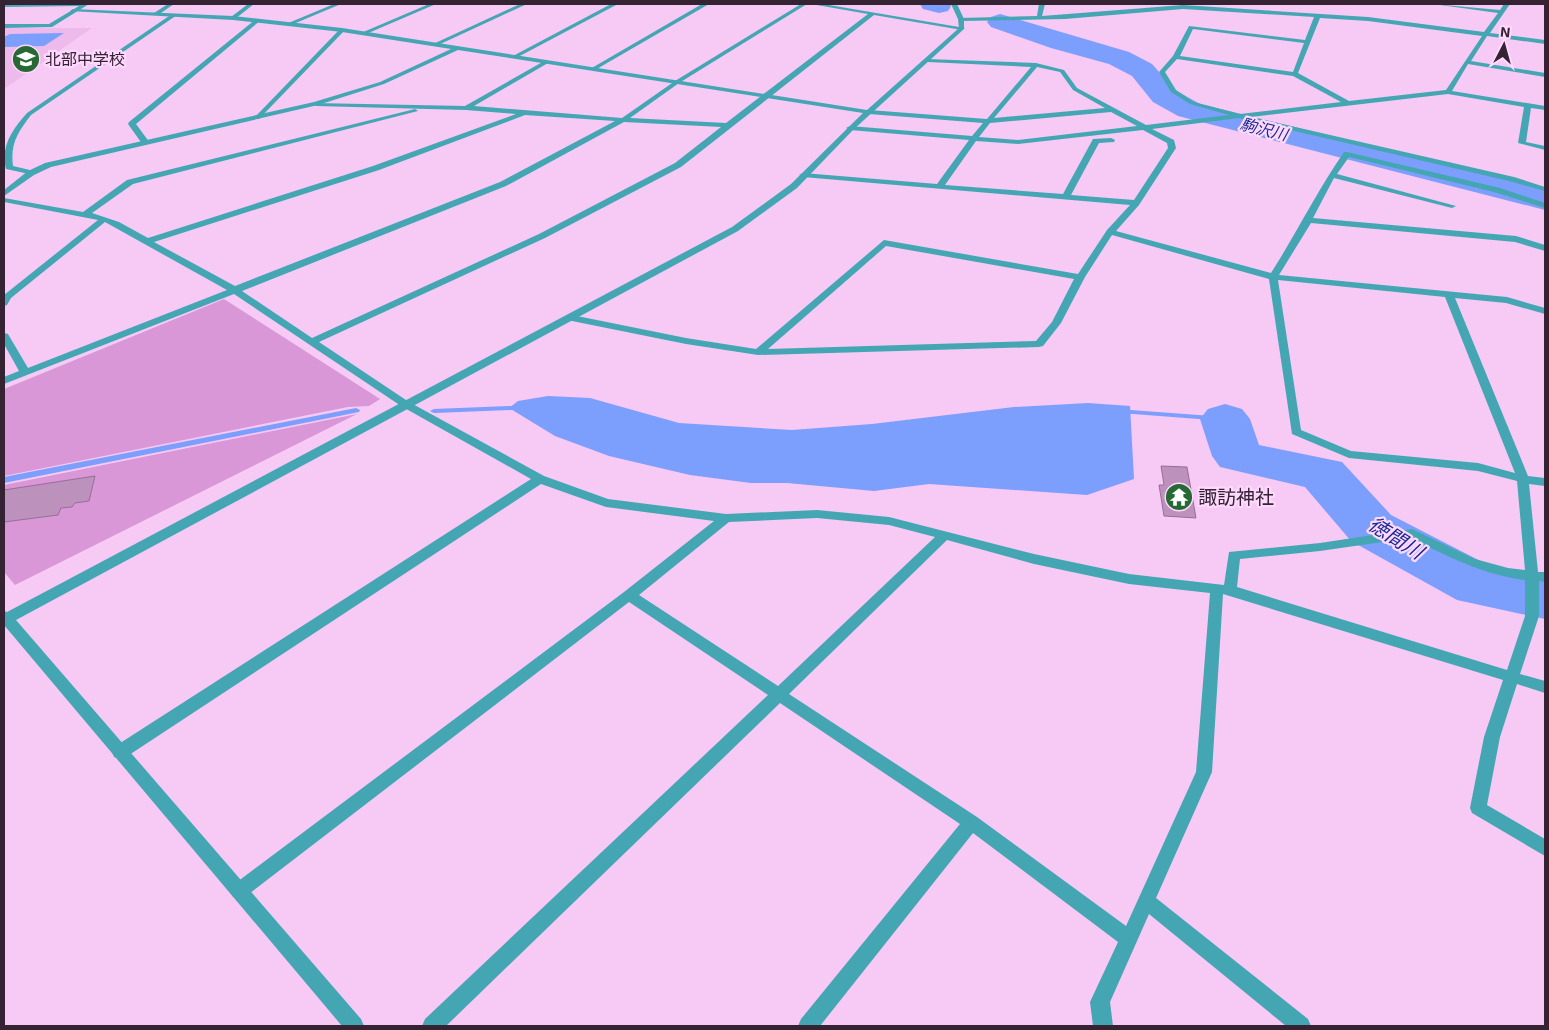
<svg xmlns="http://www.w3.org/2000/svg" width="1549" height="1030" viewBox="0 0 1549 1030" font-family="'Exo 2','Noto Sans JP',sans-serif">
  <style>
    .built { fill: #edbaeb }
    .green { fill: #d997d7 }
    .water { fill: #7c9efc }
    .lines { fill: none; stroke-linecap: round; stroke-linejoin: round }
    .stream { fill: #7c9efc; fill-rule: evenodd }
    .river { fill: #7c9efc; fill-rule: evenodd }
    .building { fill: #bc91bb; stroke: #986e97 }
    .minor { fill: #45a6b3; fill-rule: evenodd }
    .tertiary { fill: #45a6b3; fill-rule: evenodd }
    .labels { text-anchor: middle; stroke-width: 4.5; stroke-linejoin: round; paint-order: stroke }
    .far-poi-label { font-size: 16px; fill: #352334; stroke: #ffd9fd; text-anchor: start }
    .far-water-label { font-size: 16px; font-style: italic; fill: #182b95; stroke: #ffd9fd }
    .poi-label { font-size: 19px; fill: #352334; stroke: #ffd9fd; text-anchor: start }
    .water-label { font-size: 20px; font-style: italic; fill: #182b95; stroke: #ffd9fd }
  </style>
  <rect width="100%" height="100%" fill="#f7c9f5"/>
  <path class="built" d="M 4,28 L 92,28 L 4,89 Z"/>
  <path class="green" d="M 224,299 L 380,399 L 369,406 L 348,407 L 4,476 L 4,389 Z
    M 357,414 L 15,585 L 4,572 L 4,485 Z"/>
  <path class="water" d="M 64,33 L 44,46 L 4,47 L 4,37 L 10,34 Z
    M 548,396 L 590,398 L 679,423 L 792,430 L 872,424 L 1014,407 L 1088,403 L 1130,406 L 1134,479 L 1087,495 L 929,484 L 874,491 L 787,483 L 751,483 L 690,475 L 609,456 L 555,436 L 509,408 L 518,401 Z"/>
  <g class="lines">
    <path class="stream" d="M 509,406 L 512,406 L 513,408 L 512,410 L 434,413 L 430,411 L 434,409 Z
      M 356,408 L 360,410 L 359,412 L 4,483 L 4,477 Z
      M 1117,409 L 1225,417 L 1229,419 L 1225,421 L 1120,413 L 1116,411 Z"/>
    <path class="river" d="M 920,4 L 950,4 L 951,6 L 948,11 L 939,13 L 923,9 Z
      M 1000,14 L 1129,52 L 1152,64 L 1175,90 L 1200,104 L 1545,188 L 1545,210 L 1178,116 L 1153,102 L 1132,76 L 1109,64 L 1051,48 L 991,27 L 987,22 L 991,17 Z
      M 1225,404 L 1242,409 L 1250,419 L 1259,445 L 1342,462 L 1391,515 L 1492,567 L 1545,577 L 1545,619 L 1457,600 L 1351,541 L 1305,487 L 1220,467 L 1212,456 L 1200,419 L 1208,409 Z"/>
  </g>
  <path class="building" d="M 1161,466 L 1187,467 L 1196,518 L 1164,516 L 1159,485 L 1164,485 Z
    M 95,476 L 89,501 L 75,503 L 72,507 L 61,508 L 58,515 L 4,522 L 4,490 Z"/>
  <g class="lines">
    <path class="minor" d="M 4,4 L 89,4 L 52,27 L 4,28 L 4,24 L 49,24 L 79,6 L 4,7 Z
      M 168,4 L 174,4 L 158,15 L 154,15 L 154,13 Z
      M 248,4 L 254,4 L 235,19 L 231,19 L 231,17 Z
      M 334,4 L 341,4 L 291,25 L 286,24 Z
      M 429,4 L 436,4 L 366,34 L 361,33 Z
      M 520,4 L 527,4 L 436,46 L 431,45 Z
      M 611,4 L 618,4 L 516,58 L 511,57 Z
      M 702,4 L 709,4 L 595,70 L 590,69 Z
      M 801,4 L 807,4 L 679,83 L 630,118 L 726,123 L 868,14 L 811,4 L 823,4 L 965,28 L 962,30 L 874,15 L 681,167 L 545,238 L 319,342 L 409,402 L 544,476 L 608,499 L 726,514 L 817,510 L 889,517 L 1034,554 L 1129,574 L 1224,585 L 1229,552 L 1320,543 L 1412,529 L 1475,559 L 1508,568 L 1525,570 L 1517,481 L 1478,471 L 1349,458 L 1292,434 L 1269,279 L 1112,235 L 1085,277 L 1061,323 L 1043,346 L 1039,347 L 758,355 L 686,344 L 572,321 L 567,318 L 572,315 L 686,338 L 756,349 L 884,240 L 1078,274 L 1107,230 L 1130,205 L 803,177 L 799,175 L 803,173 L 937,184 L 969,140 L 850,130 L 846,128 L 850,126 L 972,136 L 983,123 L 869,114 L 866,112 L 869,110 L 987,119 L 1031,67 L 928,62 L 926,59 L 1036,63 L 1064,70 L 1077,88 L 1146,125 L 1229,115 L 1190,104 L 1171,92 L 1159,72 L 1173,56 L 1189,26 L 1305,40 L 1314,17 L 1183,9 L 1065,19 L 961,21 L 959,18 L 1037,16 L 1039,4 L 1045,4 L 1042,16 L 1183,5 L 1368,17 L 1484,32 L 1498,13 L 1433,4 L 1500,10 L 1504,4 L 1510,4 L 1490,33 L 1545,40 L 1545,44 L 1487,36 L 1471,61 L 1545,73 L 1545,77 L 1468,64 L 1452,91 L 1545,106 L 1545,110 L 1531,108 L 1526,142 L 1545,146 L 1545,150 L 1518,143 L 1524,107 L 1448,94 L 1251,117 L 1514,177 L 1545,187 L 1545,191 L 1509,181 L 1239,118 L 1152,129 L 1174,140 L 1176,148 L 1139,205 L 1116,231 L 1271,273 C 1296,234 1317,191 1344,152 L 1347,152 L 1500,188 L 1545,203 L 1545,208 L 1494,192 L 1349,157 L 1337,174 L 1456,206 L 1452,208 L 1334,178 L 1313,218 L 1516,236 L 1545,245 L 1545,251 L 1515,242 L 1311,223 L 1279,275 L 1507,297 L 1545,308 L 1545,314 L 1506,303 L 1455,298 L 1528,476 L 1545,478 L 1545,486 L 1529,484 L 1538,572 L 1545,572 L 1545,582 L 1539,581 L 1539,616 L 1520,674 L 1545,681 L 1545,693 L 1517,684 L 1500,737 L 1487,805 L 1545,839 L 1545,856 L 1472,813 L 1470,808 L 1484,737 L 1503,680 L 1223,594 L 1212,772 L 1156,898 L 1308,1019 L 1311,1026 L 1286,1026 L 1149,914 L 1110,1002 L 1113,1026 L 1093,1026 L 1090,1002 L 1118,942 L 973,833 L 820,1026 L 798,1026 L 801,1019 L 960,824 L 780,703 L 446,1026 L 422,1026 L 425,1019 L 768,695 L 629,602 L 245,897 L 239,899 L 233,897 L 230,891 L 233,885 L 624,592 L 714,521 L 606,507 L 541,484 L 126,757 L 120,759 L 114,757 L 112,752 L 114,747 L 531,479 L 401,406 L 234,294 L 4,384 L 4,377 L 19,371 L 4,344 L 4,333 L 8,334 L 28,368 L 227,290 L 105,222 L 11,298 L 7,305 L 4,306 L 4,295 L 98,220 L 4,202 L 4,198 L 83,212 L 127,180 L 415,109 L 418,111 L 133,184 L 92,213 L 119,222 L 148,238 L 373,166 L 516,114 L 466,110 L 316,106 L 313,104 L 314,103 L 465,106 L 546,60 L 548,63 L 474,106 L 622,118 L 675,81 ZM 1320,18 L 1368,21 L 1482,36 L 1446,90 L 1349,101 L 1298,73 ZM 1193,29 L 1304,43 L 1293,72 L 1180,56 ZM 1177,59 L 1293,76 L 1341,102 L 1240,114 L 1194,102 L 1176,90 L 1165,72 ZM 1037,67 L 1060,72 L 1073,90 L 1105,108 L 994,118 ZM 1111,112 L 1137,126 L 1018,140 L 979,137 L 990,123 ZM 525,115 L 615,121 L 500,182 L 235,286 L 154,242 L 379,170 ZM 624,122 L 721,127 L 675,163 L 539,234 L 312,338 L 242,291 L 506,186 ZM 1143,130 L 1167,143 L 1168,148 L 1134,200 L 1071,195 L 1099,143 L 1114,142 L 1115,140 L 1111,138 L 1093,139 L 1063,194 L 945,185 L 976,141 L 1018,144 ZM 886,246 L 1074,279 L 1052,322 L 1036,341 L 768,349 ZM 1278,280 L 1445,297 L 1515,473 L 1478,463 L 1351,451 L 1301,430 ZM 817,518 L 889,525 L 935,537 L 778,686 L 639,595 L 729,522 ZM 1410,538 C 1448,556 1483,575 1525,580 L 1525,616 L 1507,670 L 1237,587 L 1240,559 L 1320,551 ZM 947,540 L 1034,564 L 1129,584 L 1210,593 L 1196,772 L 1126,926 L 977,817 L 789,694 Z
      M 172,14 L 177,15 L 31,115 C 18,132 10,144 13,166 L 34,171 L 34,175 L 6,169 C 0,146 13,129 27,113 Z
      M 256,19 L 261,20 L 136,124 L 150,143 L 143,145 L 128,124 L 129,122 Z
      M 340,29 L 345,30 L 259,119 L 255,119 L 255,117 Z"/>
    <path class="tertiary" d="M 951,4 L 957,4 L 964,19 L 964,29 L 853,130 L 797,188 L 738,231 L 16,620 L 361,1019 L 364,1026 L 342,1026 L 4,625 L 4,611 L 7,612 L 732,227 L 791,184 L 863,113 L 458,50 L 384,84 L 318,105 L 51,167 L 34,175 L 4,196 L 4,190 L 28,171 L 45,163 L 314,102 L 380,82 L 451,49 L 342,32 L 233,20 L 70,11 L 73,9 L 233,16 L 342,28 L 867,110 L 959,28 L 958,19 Z"/>
  </g>
  <defs>
    <symbol id="school-disc" viewBox="-11 -11 22 22"><circle r="9.5" fill="#266934" stroke="#ffd9fd"/><path d="M0-5L7-2L0 1L-7-2ZM-4 1L0 2.5L4 1V4Q0 6-4 4Z" fill="#fff"/></symbol>
    <symbol id="temple-disc" viewBox="-11 -11 22 22"><circle r="9.5" fill="#266934" stroke="#ffd9fd"/><path d="M0-6L5-2H3V0L6.5 2.5H4V6H1.5V3h-3V6H-4V2.5H-6.5L-3 0V-2H-5Z" fill="#fff"/></symbol>
  </defs>
  <g fill-rule="evenodd">
    <use href="#school-disc" x="10" y="43" width="32" height="32"/>
    <use href="#temple-disc" x="1163" y="481" width="32" height="32"/>
  </g>
  <g class="labels">
    <g class="far-poi-label">
      <text x="45" y="65">北部中学校</text>
    </g>
    <g class="far-water-label">
      <text transform="translate(1264 129) rotate(14)" y="6">駒沢川</text>
    </g>
    <g class="poi-label">
      <text x="1198" y="504">諏訪神社</text>
    </g>
    <g class="water-label">
      <text transform="translate(1396 538) rotate(32)" y="7">徳間川</text>
    </g>
  </g>
  <rect width="1549" height="1030" fill="none" stroke="#352334" stroke-width="10"/>
  <g transform="translate(1504 45) rotate(6)" stroke="#ffd9fd" stroke-width="4" paint-order="stroke">
  <path d="M0-4L9 19L0 12L-9 19Z" fill="#352334"/>
  <text y="-8" font-size="14" font-weight="bold" text-anchor="middle" fill="#352334">N</text>
  </g>
</svg>
